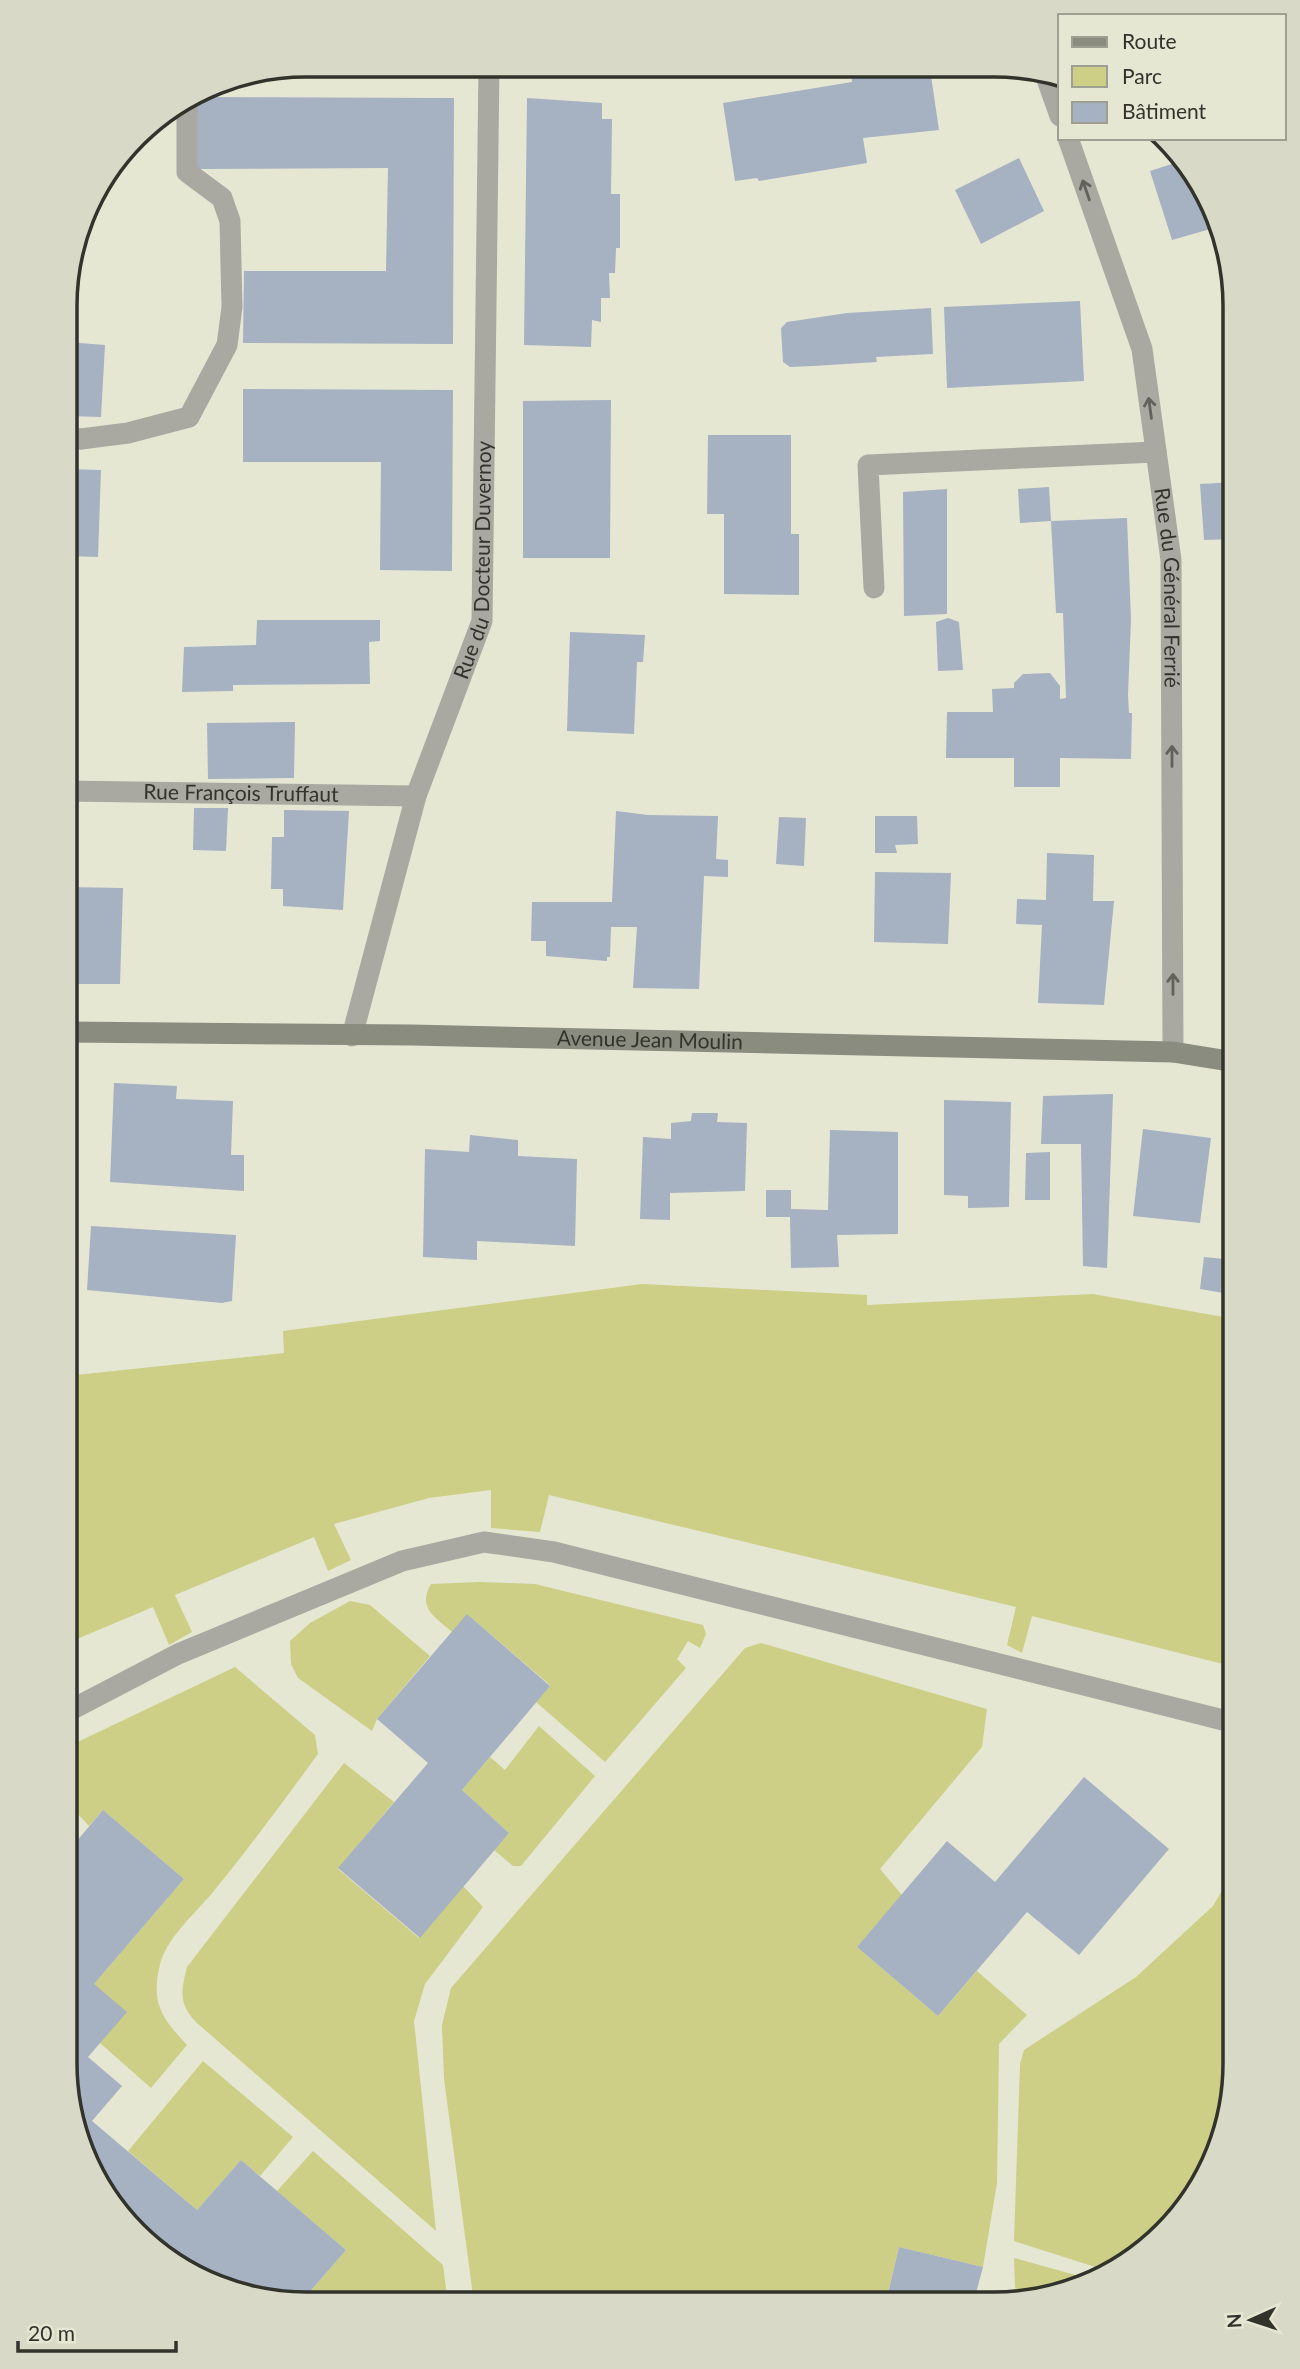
<svg xmlns="http://www.w3.org/2000/svg" width="1300" height="2369" viewBox="0 0 1300 2369" font-family="Lato,sans-serif">
  <style>
    .green { fill: #cccf85 }
    .building { fill: #a6b1c2 }
    .lines { fill: none; stroke-linecap: round; stroke-linejoin: round }
    .lane { stroke: #a9a9a1; stroke-width: 21 }
    .street { stroke: #a9a9a1; stroke-width: 21 }
    .secondary { stroke: #8b8c80; stroke-width: 21 }
    .oneway { stroke: #62625a }
    .labels { text-anchor: middle; stroke-width: 7; stroke-linejoin: round; paint-order: stroke }
    .street-label { font-size: 21px; fill: #32332b; stroke: #e6e7d3 }
    .rim { fill: none; stroke: #32332b; stroke-width: 3.5 }
  </style>
  <rect width="100%" height="100%" fill="#e6e7d3"/>
  <path class="green" d="M 642,1284 L 867,1295 L 867,1305 L 1093,1294 L 1235,1319 L 1235,1667 L 1032,1616 L 1022,1653 L 1007,1645 L 1016,1607 L 549,1495 L 540,1532 L 491,1528 L 491,1490 L 429,1498 L 334,1524 L 351,1560 L 328,1571 L 314,1537 L 175,1595 L 192,1632 L 169,1645 L 153,1607 L 65,1644 L 66,1376 L 284,1353 L 283,1331 Z
    M 478,1582 L 535,1584 L 703,1625 L 706,1634 L 700,1648 L 688,1641 L 677,1659 L 686,1668 L 605,1762 L 536,1702 L 550,1685 L 468,1615 L 452,1632 C 435,1617 417,1608 431,1584 Z
    M 350,1601 L 370,1605 L 430,1656 L 377,1719 L 372,1731 L 298,1678 L 291,1664 L 290,1641 L 310,1623 Z
    M 761,1643 L 987,1709 L 982,1747 L 880,1869 L 902,1895 L 857,1947 L 938,2016 L 977,1971 L 1027,2015 L 999,2044 L 997,2183 L 983,2267 L 899,2247 L 888,2292 L 906,2298 L 905,2304 L 474,2303 L 444,2079 L 442,2025 L 451,1988 L 745,1648 Z
    M 235,1667 L 315,1735 L 318,1754 C 285,1799 252,1844 217,1887 C 197,1913 165,1937 159,1969 C 151,2005 164,2020 187,2045 L 151,2088 L 100,2043 L 94,1984 L 184,1879 L 103,1810 L 89,1826 L 65,1800 L 65,1748 Z
    M 539,1726 L 595,1776 L 521,1866 L 513,1866 L 494,1850 L 509,1833 L 462,1790 L 490,1757 L 505,1770 Z
    M 344,1763 L 394,1802 L 338,1869 L 419,1938 L 463,1886 L 483,1907 L 425,1984 L 414,2021 L 436,2231 L 197,2023 C 178,2004 181,1991 187,1967 Z
    M 1235,1868 L 1235,2079 L 1217,2155 L 1185,2210 L 1128,2263 L 1111,2272 L 1014,2241 L 1020,2064 L 1024,2050 L 1136,1977 L 1213,1906 Z
    M 203,2061 L 293,2137 L 260,2176 L 241,2160 L 197,2210 L 128,2151 Z
    M 313,2151 L 443,2265 L 448,2303 L 317,2302 L 308,2294 L 346,2250 L 277,2191 Z
    M 1014,2258 L 1079,2276 L 1082,2286 L 1072,2291 L 1019,2300 L 1015,2287 Z"/>
  <path class="building" d="M 868,68 L 930,69 L 939,130 L 863,138 L 867,163 L 759,181 L 757,178 L 735,181 L 723,103 L 852,82 L 851,71 Z
    M 195,97 L 454,98 L 453,344 L 243,343 L 244,271 L 386,271 L 388,168 L 195,169 Z
    M 527,98 L 602,103 L 602,119 L 612,119 L 611,194 L 620,194 L 620,248 L 616,248 L 615,273 L 609,273 L 610,298 L 601,298 L 601,322 L 592,320 L 591,347 L 524,345 Z
    M 1019,158 L 1044,211 L 981,244 L 955,190 Z
    M 1178,162 L 1221,226 L 1172,240 L 1150,171 Z
    M 1080,301 L 1084,381 L 947,388 L 944,307 Z
    M 931,308 L 933,354 L 876,357 L 877,362 L 813,366 L 790,367 L 783,362 L 781,328 L 787,322 L 847,313 Z
    M 67,342 L 105,345 L 101,417 L 67,416 Z
    M 243,389 L 453,390 L 452,571 L 380,570 L 381,462 L 243,462 Z
    M 611,400 L 610,558 L 523,558 L 523,401 Z
    M 708,435 L 791,435 L 791,534 L 799,534 L 799,595 L 724,594 L 724,514 L 707,514 Z
    M 67,469 L 101,470 L 98,557 L 66,556 Z
    M 1235,482 L 1235,539 L 1204,540 L 1200,484 Z
    M 1049,487 L 1051,521 L 1020,523 L 1018,489 Z
    M 947,489 L 947,614 L 904,616 L 903,492 Z
    M 1127,518 L 1131,619 L 1128,695 L 1129,713 L 1132,713 L 1131,759 L 1060,758 L 1060,787 L 1014,787 L 1014,758 L 946,758 L 947,712 L 993,712 L 992,689 L 1014,688 L 1014,683 L 1023,674 L 1050,673 L 1060,686 L 1060,699 L 1066,698 L 1063,613 L 1056,613 L 1051,521 Z
    M 948,618 L 959,622 L 963,670 L 938,671 L 936,622 Z
    M 257,620 L 380,620 L 380,641 L 369,642 L 370,684 L 233,685 L 233,691 L 182,692 L 184,647 L 256,645 Z
    M 570,632 L 645,635 L 643,662 L 637,662 L 634,734 L 567,731 Z
    M 295,722 L 294,778 L 208,779 L 207,723 Z
    M 194,808 L 228,808 L 226,851 L 193,850 Z
    M 284,810 L 349,811 L 343,910 L 283,906 L 283,889 L 271,889 L 272,837 L 284,837 Z
    M 616,811 L 648,815 L 718,816 L 716,859 L 728,860 L 728,877 L 704,876 L 699,989 L 633,988 L 637,927 L 611,927 L 610,957 L 607,957 L 607,961 L 546,956 L 546,941 L 531,941 L 532,902 L 612,902 Z
    M 875,816 L 917,816 L 918,844 L 895,845 L 897,853 L 875,853 Z
    M 779,817 L 806,818 L 804,866 L 776,864 Z
    M 1047,853 L 1094,855 L 1093,901 L 1114,901 L 1104,1005 L 1038,1003 L 1042,925 L 1016,924 L 1017,899 L 1046,900 Z
    M 875,872 L 951,873 L 948,944 L 874,942 Z
    M 66,887 L 123,888 L 120,984 L 66,984 Z
    M 114,1083 L 177,1086 L 176,1099 L 233,1101 L 231,1155 L 244,1155 L 244,1191 L 110,1182 Z
    M 1113,1094 L 1107,1268 L 1083,1266 L 1081,1144 L 1041,1144 L 1043,1096 Z
    M 944,1100 L 1011,1102 L 1009,1207 L 968,1208 L 968,1196 L 944,1195 Z
    M 692,1113 L 718,1113 L 717,1122 L 747,1123 L 745,1191 L 670,1193 L 670,1220 L 640,1219 L 643,1137 L 671,1139 L 671,1123 L 691,1121 Z
    M 1143,1129 L 1211,1138 L 1200,1223 L 1133,1216 Z
    M 830,1130 L 898,1132 L 898,1234 L 837,1235 L 839,1267 L 791,1268 L 790,1217 L 766,1217 L 766,1190 L 791,1190 L 791,1209 L 828,1210 Z
    M 470,1135 L 518,1140 L 518,1156 L 577,1159 L 575,1246 L 477,1241 L 477,1260 L 423,1257 L 425,1149 L 469,1152 Z
    M 1050,1152 L 1050,1200 L 1025,1200 L 1026,1153 Z
    M 91,1226 L 236,1235 L 232,1301 L 222,1303 L 87,1290 Z
    M 1204,1257 L 1235,1260 L 1235,1295 L 1200,1289 Z
    M 467,1614 L 550,1686 L 462,1790 L 509,1833 L 420,1938 L 338,1868 L 428,1763 L 377,1719 Z
    M 1084,1777 L 1169,1849 L 1079,1955 L 1027,1912 L 938,2016 L 857,1947 L 947,1841 L 995,1882 Z
    M 103,1810 L 184,1879 L 94,1984 L 127,2012 L 88,2057 L 122,2086 L 92,2121 L 197,2210 L 241,2160 L 346,2250 L 301,2302 L 274,2302 L 221,2288 L 169,2244 L 161,2253 L 147,2245 L 78,2141 L 65,2063 L 65,1855 Z
    M 899,2247 L 983,2267 L 973,2304 L 905,2304 L 906,2298 L 888,2293 Z"/>
  <g class="lines">
    <path class="lane" d="M 81,439 L 128,433 L 189,417 L 227,345 L 232,307 L 230,221 L 222,198 L 187,172 L 187,100
      M 874,588 L 868,465 L 1156,452
      M 65,1713 L 178,1654 L 402,1561 L 484,1542 L 554,1552 L 1235,1723"/>
    <g class="street">
      <path d="M 1044,71 L 1060,116"/>
      <path id="s1" d="M 1068,138 L 1142,349 L 1171,560 L 1173,1052"/>
      <path d="M 67,438 L 81,439"/>
      <path id="s2" d="M 66,791 L 416,796"/>
      <path id="s3" d="M 352,1036 L 416,796 L 482,621 L 489,66"/>
    </g>
    <path class="secondary" id="s4" d="M 66,1032 L 412,1035 L 1173,1052 L 1235,1062"/>
  </g>
  <defs><path id="oneway-shaft" d="M-6 0H5M1.5-3L5.5 0L1.5 3" fill="none" stroke-width="1.6" stroke-linecap="round" stroke-linejoin="round" transform="scale(1.75)"/></defs>
  <g class="oneway">
    <use href="#oneway-shaft" transform="translate(1086 190) rotate(-109)"/>
    <use href="#oneway-shaft" transform="translate(1150 408) rotate(-98)"/>
    <use href="#oneway-shaft" transform="translate(1172 756) rotate(-90)"/>
    <use href="#oneway-shaft" transform="translate(1173 984) rotate(-90)"/>
  </g>
  <g class="labels">
    <g class="street-label">
      <text dy="7" stroke="none"><textPath href="#s3" startOffset="495">Rue du Docteur Duvernoy</textPath></text>
      <text dy="7" stroke="none"><textPath href="#s1" startOffset="464">Rue du Général Ferrié</textPath></text>
      <text dy="7" stroke="none"><textPath href="#s2" startOffset="175">Rue François Truffaut</textPath></text>
      <text dy="7" stroke="none"><textPath href="#s4" startOffset="584">Avenue Jean Moulin</textPath></text>
    </g>
  </g>
  <path d="M0 0H1300V2369H0ZM306 77H994A229 229 0 0 1 1223 306V2063A229 229 0 0 1 994 2292H306A229 229 0 0 1 77 2063V306A229 229 0 0 1 306 77Z" fill="#d8d9c6" fill-rule="evenodd"/>
  <path class="rim" d="M306 77H994A229 229 0 0 1 1223 306V2063A229 229 0 0 1 994 2292H306A229 229 0 0 1 77 2063V306A229 229 0 0 1 306 77Z"/>
  <rect x="1058" y="14" width="228" height="126" fill="#e6e7d3" stroke="#9e9f90" stroke-width="2"/>
  <rect x="1072" y="37" width="35" height="10" fill="#8b8c80" stroke="#9e9f90" stroke-width="2"/>
  <text x="1122" y="49" font-size="21" fill="#32332b">Route</text>
  <rect x="1072" y="66" width="35" height="21" fill="#cccf85" stroke="#9e9f90" stroke-width="2"/>
  <text x="1122" y="84" font-size="21" fill="#32332b">Parc</text>
  <rect x="1072" y="102" width="35" height="21" fill="#a6b1c2" stroke="#9e9f90" stroke-width="2"/>
  <text x="1122" y="119" font-size="21" fill="#32332b">Bâtiment</text>
  <g transform="translate(1251 2320) rotate(267)" stroke="#e6e7d3" stroke-width="5" paint-order="stroke">
  <path d="M0-5L12 26L0 18L-12 26Z" fill="#32332b"/>
  <text y="-10" font-size="19" font-weight="bold" text-anchor="middle" fill="#32332b">N</text>
  </g>
  <path d="M18 2341v10h158v-10" fill="none" stroke="#32332b" stroke-width="3.5"/>
  <text x="28" y="2341" font-size="21" fill="#32332b" stroke="#e6e7d3" stroke-width="5" paint-order="stroke">20 m</text>
</svg>
